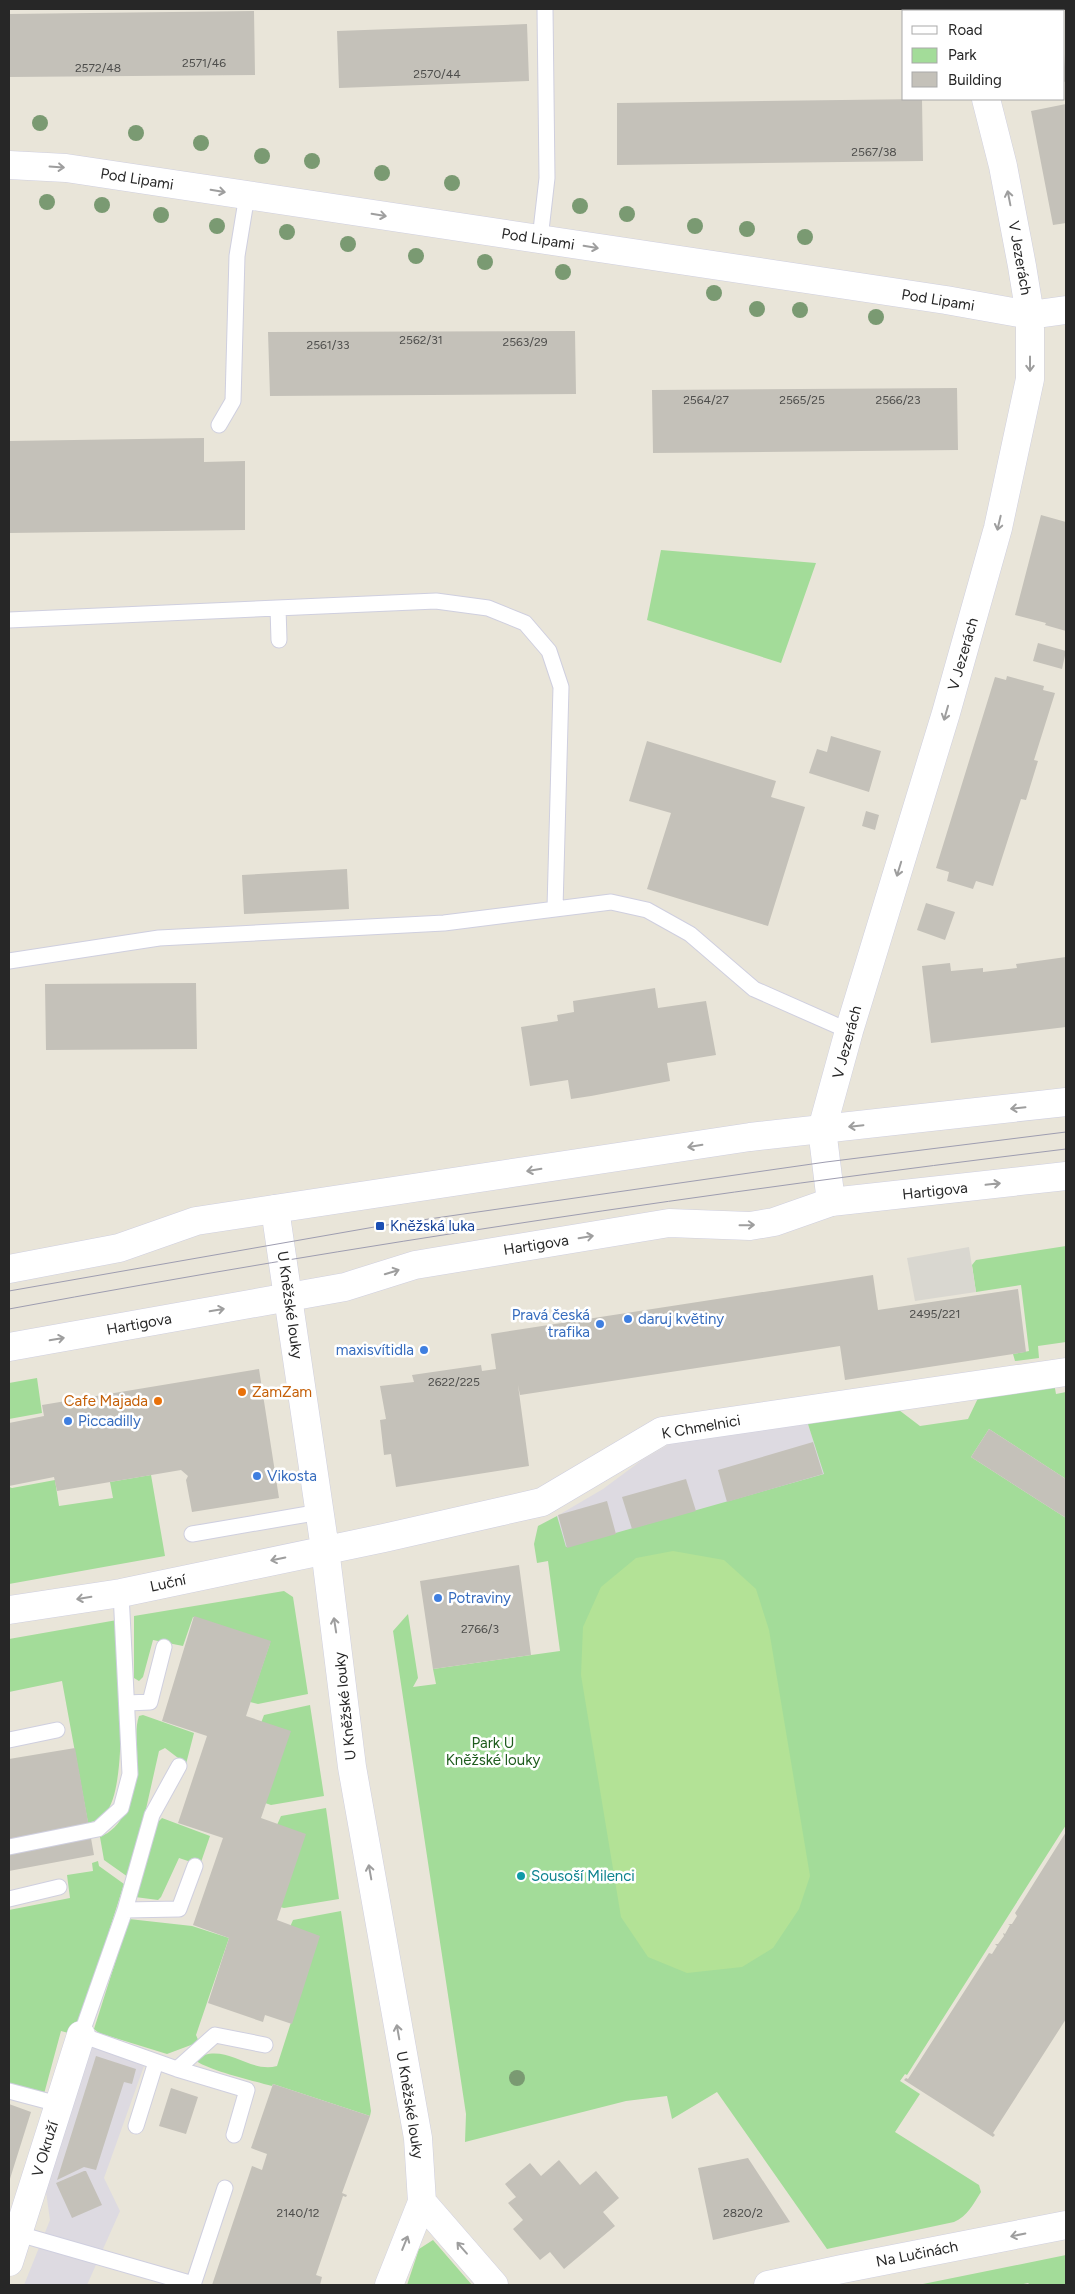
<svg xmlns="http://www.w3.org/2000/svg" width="1075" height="2294" viewBox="0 0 1075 2294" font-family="Figtree,sans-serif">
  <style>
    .industrial { fill: #dddae1 }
    .green { fill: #a3dc99 }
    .pitch { fill: #b3e296 }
    .plaza { fill: #d9d7d0 }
    .building { fill: #c4c1b9 }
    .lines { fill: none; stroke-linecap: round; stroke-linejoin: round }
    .service-casing { stroke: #cfcfdf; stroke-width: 17 }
    .minor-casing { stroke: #cfcfdf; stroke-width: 29 }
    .secondary-casing { stroke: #cfcfdf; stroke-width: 29 }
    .service { stroke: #fff; stroke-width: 15 }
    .minor { stroke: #fff; stroke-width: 28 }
    .secondary { stroke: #fff; stroke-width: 28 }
    .tram { stroke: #9e9db0; stroke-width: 1 }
    .tree { fill: #7a9a72 }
    .oneway { stroke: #9e9e9e }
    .transit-dot { fill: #1a4fb4; stroke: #fff; stroke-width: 2 }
    .shop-dot { fill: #3f7fe0; stroke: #fff; stroke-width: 2 }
    .food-dot { fill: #e8710a; stroke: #fff; stroke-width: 2 }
    .culture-dot { fill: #0f9aa8; stroke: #fff; stroke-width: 2 }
    .labels { text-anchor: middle; stroke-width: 5; stroke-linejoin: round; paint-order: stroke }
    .number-label { font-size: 12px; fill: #4e4e4c }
    .street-label { font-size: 15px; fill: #272727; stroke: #fff }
    .transit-label { font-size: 15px; fill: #164399; stroke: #fff; text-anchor: start }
    .shop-label { font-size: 15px; fill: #366cbe; stroke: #fff; text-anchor: start }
    .food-label { font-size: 15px; fill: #c56008; stroke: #fff; text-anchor: start }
    .park-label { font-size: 15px; fill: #1f5d1e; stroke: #fff }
    .culture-label { font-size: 15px; fill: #0d838f; stroke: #fff; text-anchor: start }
  </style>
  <rect width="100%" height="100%" fill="#e9e5d9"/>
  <path class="industrial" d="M 807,1421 L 826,1479 L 565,1548 L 557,1516 L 603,1489 L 642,1460 L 673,1442 Z
    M 89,2045 L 144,2066 L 104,2178 L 120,2211 L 87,2285 L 24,2285 L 50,2220 L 45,2185 Z"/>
  <path class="green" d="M 661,550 L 816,563 L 781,663 L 647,620 Z
    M 1066,1246 L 1066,1342 L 1038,1346 L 1039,1358 L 1015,1361 L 1013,1354 L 1029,1351 L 1021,1285 L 976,1292 L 972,1265 L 976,1260 Z
    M 37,1378 L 42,1413 L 9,1419 L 9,1383 Z
    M 1054,1383 L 1056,1394 L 1066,1392 L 1066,1479 L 989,1429 L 971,1457 L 1066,1518 L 1066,1825 L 907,2075 L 905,2074 L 900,2081 L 920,2094 L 895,2132 L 979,2185 L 981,2192 C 973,2204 968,2216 954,2222 L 827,2249 L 717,2092 L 672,2119 L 667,2096 L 626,2101 L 465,2142 L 466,2114 L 393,1631 L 408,1614 L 418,1678 L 413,1687 L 436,1684 L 433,1669 L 560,1651 L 548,1561 L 537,1563 L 534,1544 L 538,1526 L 557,1516 L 566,1547 L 824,1474 L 807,1421 L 895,1407 L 920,1426 L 968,1419 L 980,1394 Z
    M 151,1475 L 165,1556 L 9,1584 L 9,1487 L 12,1488 L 55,1480 L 59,1506 L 113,1498 L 110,1482 Z
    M 284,1591 L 293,1597 L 308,1694 L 258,1704 L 250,1702 L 270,1643 L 193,1617 L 183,1646 L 153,1640 L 143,1677 L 139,1681 L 134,1678 L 134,1616 Z
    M 117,1620 C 118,1660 130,1786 105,1814 C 101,1819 95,1821 88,1823 L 62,1681 L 9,1692 L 9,1639 Z
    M 310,1705 L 324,1796 L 271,1805 L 265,1803 L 261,1723 L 264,1715 Z
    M 143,1715 L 194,1733 L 186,1764 L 165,1748 L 159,1751 L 146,1809 L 128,1877 L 104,1860 L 100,1837 C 127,1826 136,1790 137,1762 C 138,1746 134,1731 139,1716 Z
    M 326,1808 L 339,1899 L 284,1908 L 280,1907 L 277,1825 L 281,1816 Z
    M 162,1818 L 210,1836 L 200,1865 L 179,1858 L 161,1897 L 158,1900 L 135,1897 L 158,1822 Z
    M 98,1861 L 99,1866 L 124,1884 L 76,2035 L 61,2031 L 44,2094 L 9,2084 L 9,1910 L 70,1898 L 67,1875 L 93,1871 L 92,1863 Z
    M 341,1911 L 371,2111 L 370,2116 L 273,2084 L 272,2086 C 254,2081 207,2070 195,2060 C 223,2040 249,2074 277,2066 L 318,1938 L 290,1927 L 293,1920 Z
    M 129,1919 L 192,1926 L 229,1938 L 196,2035 L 199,2042 L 167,2054 L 99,2033 L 94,2029 Z
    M 433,2240 L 472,2285 L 407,2285 L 419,2249 Z
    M 1066,2255 L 1066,2285 L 1030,2285 L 1028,2283 L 1019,2285 L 918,2285 Z"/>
  <path class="pitch" d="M 673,1551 L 724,1560 L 756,1589 L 769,1630 L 810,1876 L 799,1909 L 773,1948 L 742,1967 L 687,1973 L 648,1957 L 621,1917 L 581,1675 L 583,1627 L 601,1587 L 636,1558 Z"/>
  <path class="plaza" d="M 969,1247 L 976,1292 L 915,1301 L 907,1258 Z"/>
  <path class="building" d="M 1000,9 L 1050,9 L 1051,11 L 1000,11 Z
    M 254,11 L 255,75 L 9,77 L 9,14 Z
    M 527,24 L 529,81 L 339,88 L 337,31 Z
    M 1064,54 L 1066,81 L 1064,82 Z
    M 922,99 L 923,161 L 617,165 L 617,103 Z
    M 1066,104 L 1066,223 L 1053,225 L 1031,111 Z
    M 575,331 L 576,394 L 270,396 L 268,332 Z
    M 957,388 L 958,450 L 653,453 L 652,390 Z
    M 204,438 L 204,462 L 245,461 L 245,530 L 9,533 L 9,441 Z
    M 1041,515 L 1066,522 L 1066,631 L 1045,625 L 1046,623 L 1015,615 Z
    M 1038,643 L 1066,651 L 1062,669 L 1033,661 Z
    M 1007,676 L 1044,686 L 1043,690 L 1055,693 L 1034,760 L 1038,761 L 1026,800 L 1021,799 L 993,886 L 976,881 L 973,889 L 947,881 L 949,872 L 936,868 L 995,677 L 1006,680 Z
    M 831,736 L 881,751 L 869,792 L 809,773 L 817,749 L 827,752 Z
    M 647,741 L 776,781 L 771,797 L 805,807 L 768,926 L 647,889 L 671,813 L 629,801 Z
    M 866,811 L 879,815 L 875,830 L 862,826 Z
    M 347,869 L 349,909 L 244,914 L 242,875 Z
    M 926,903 L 955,912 L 945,940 L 917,930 Z
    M 1066,957 L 1066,1027 L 931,1043 L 922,966 L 950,963 L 951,971 L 983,968 L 983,972 L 1017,968 L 1016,964 Z
    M 196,983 L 197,1049 L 46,1050 L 45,984 Z
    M 655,988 L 658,1008 L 706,1001 L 716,1055 L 667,1063 L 670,1081 L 591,1096 L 571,1099 L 568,1080 L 530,1086 L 521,1027 L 558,1021 L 557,1015 L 574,1012 L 573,1001 Z
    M 873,1275 L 878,1310 L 1018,1289 L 1026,1352 L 845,1380 L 840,1346 L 520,1395 L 518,1385 L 529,1466 L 396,1487 L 391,1454 L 384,1455 L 380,1420 L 386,1419 L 380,1386 L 414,1382 L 412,1375 L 481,1365 L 482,1371 L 496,1369 L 491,1334 Z
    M 259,1369 L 279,1498 L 192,1512 L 186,1480 L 188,1476 L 181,1470 L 57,1491 L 54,1477 L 9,1486 L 9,1423 L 44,1416 L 42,1405 Z
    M 989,1429 L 1066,1479 L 1066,1518 L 971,1457 Z
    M 813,1442 L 823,1474 L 727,1502 L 718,1470 Z
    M 686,1479 L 696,1511 L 632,1529 L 622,1497 Z
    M 607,1501 L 616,1534 L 567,1548 L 558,1515 Z
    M 519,1565 L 531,1655 L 433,1669 L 420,1581 Z
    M 194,1616 L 271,1641 L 246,1716 L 291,1731 L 261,1818 L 306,1834 L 277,1920 L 320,1936 L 292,2024 L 265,2015 L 263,2022 L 208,2003 L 229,1938 L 193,1925 L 223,1838 L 178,1823 L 207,1736 L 162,1721 Z
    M 75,1748 L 94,1855 L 9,1871 L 9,1759 Z
    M 1066,1832 L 1066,2019 L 993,2133 L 995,2135 L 993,2137 L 904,2080 L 906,2078 L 908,2079 L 989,1953 L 992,1954 L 997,1946 L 995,1944 L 998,1944 L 1004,1936 L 1003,1933 L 1005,1934 L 1010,1925 L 1008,1924 L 1012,1924 L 1017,1916 L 1015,1913 Z
    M 96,2056 L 136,2069 L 132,2084 L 124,2082 L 123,2085 L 96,2170 L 84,2167 L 57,2180 Z
    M 273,2084 L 370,2116 L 342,2193 L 347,2195 L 346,2197 L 343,2196 L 316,2275 L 322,2277 L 320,2285 L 212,2285 L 252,2166 L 262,2170 L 267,2154 L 251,2148 Z
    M 171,2088 L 198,2097 L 186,2134 L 159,2126 Z
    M 9,2104 L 31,2112 L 9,2182 Z
    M 748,2158 L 790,2222 L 713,2240 L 698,2168 Z
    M 559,2160 L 580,2185 L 596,2171 L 619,2198 L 603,2212 L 615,2226 L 564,2269 L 550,2252 L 540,2260 L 513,2229 L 523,2220 L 508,2203 L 516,2197 L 505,2184 L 530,2163 L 541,2176 Z
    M 84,2171 L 86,2171 L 102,2205 L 72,2218 L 56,2183 Z"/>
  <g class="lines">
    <defs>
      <path id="service" d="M 540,239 L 547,178 L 545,9
        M 219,425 L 233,401 L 237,256 L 247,195
        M 278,608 L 279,640
        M 9,620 L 436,601 L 488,608 L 525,623 L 549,651 L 561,687 L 555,908
        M 9,961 L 159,938 L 444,923 L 611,902 L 647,910 L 690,934 L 754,989 L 849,1031
        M 192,1534 L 320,1512
        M 128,1703 L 150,1702 L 164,1647
        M 9,1740 L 57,1730
        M 179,1766 L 152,1815 L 125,1910 L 81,2035 L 177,2069 L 215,2035 L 265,2045
        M 9,1847 L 98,1829 L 121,1808 L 130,1774 L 121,1593
        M 9,1899 L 59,1887
        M 125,1910 L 179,1909 L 195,1866
        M 177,2069 L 247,2090 L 234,2135
        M 9,2091 L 58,2104
        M 136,2126 L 156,2062
        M 19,2234 L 193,2284
        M 193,2285 L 225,2188"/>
      <path id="minor" d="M 959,9 L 960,11
        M 9,165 L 66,168 L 946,300 L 1030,315 L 1066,310
        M 831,1202 L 822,1129 L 849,1031 L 946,713 L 998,528 L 1030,379 L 1030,315 L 1022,266 L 1003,166 L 986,99
        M 275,1209 L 325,1549 L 352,1767 L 418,2138 L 422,2202 L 494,2285
        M 9,1610 L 121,1593 L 384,1538 L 542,1502 L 662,1431 L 1066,1372
        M 9,2262 L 81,2035
        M 389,2285 L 422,2202
        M 768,2285 L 842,2269 L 1066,2225"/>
      <path id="secondary" d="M 9,1269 L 119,1248 L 196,1221 L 750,1137 L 1066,1102
        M 9,1347 L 345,1287 L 415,1265 L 669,1223 L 750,1226 L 774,1222 L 831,1202 L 1066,1176"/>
    </defs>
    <use href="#service" class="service-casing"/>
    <use href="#minor" class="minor-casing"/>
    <use href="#secondary" class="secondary-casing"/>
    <use href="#service" class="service"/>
    <use href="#minor" class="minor"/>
    <use href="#secondary" class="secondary"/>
    <path class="tram" d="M 9,1291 L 380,1226 L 826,1162 L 1066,1132
      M 9,1309 C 359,1244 712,1192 1066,1149"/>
  </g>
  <g class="tree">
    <circle cx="40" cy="123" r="8"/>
    <circle cx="136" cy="133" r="8"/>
    <circle cx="201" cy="143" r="8"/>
    <circle cx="262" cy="156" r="8"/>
    <circle cx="312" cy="161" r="8"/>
    <circle cx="382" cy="173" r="8"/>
    <circle cx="452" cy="183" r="8"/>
    <circle cx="47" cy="202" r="8"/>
    <circle cx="102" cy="205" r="8"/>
    <circle cx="580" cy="206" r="8"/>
    <circle cx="627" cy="214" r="8"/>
    <circle cx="161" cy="215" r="8"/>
    <circle cx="217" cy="226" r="8"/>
    <circle cx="695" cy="226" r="8"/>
    <circle cx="747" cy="229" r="8"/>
    <circle cx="287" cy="232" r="8"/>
    <circle cx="805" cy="237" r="8"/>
    <circle cx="348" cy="244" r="8"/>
    <circle cx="416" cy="256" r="8"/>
    <circle cx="485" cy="262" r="8"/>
    <circle cx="563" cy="272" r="8"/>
    <circle cx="714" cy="293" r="8"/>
    <circle cx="757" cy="309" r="8"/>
    <circle cx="800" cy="310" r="8"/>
    <circle cx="876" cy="317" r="8"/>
    <circle cx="517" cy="2078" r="8"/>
  </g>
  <defs><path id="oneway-shaft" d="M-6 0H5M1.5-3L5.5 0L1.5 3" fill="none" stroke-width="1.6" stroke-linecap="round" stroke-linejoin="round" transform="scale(1.25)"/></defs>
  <g class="oneway">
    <use href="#oneway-shaft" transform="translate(57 167) rotate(4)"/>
    <use href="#oneway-shaft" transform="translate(218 191) rotate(9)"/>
    <use href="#oneway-shaft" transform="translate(1009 198) rotate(-101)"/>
    <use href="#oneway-shaft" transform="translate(379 215) rotate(9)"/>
    <use href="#oneway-shaft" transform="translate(591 247) rotate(9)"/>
    <use href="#oneway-shaft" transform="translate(1030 364) rotate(90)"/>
    <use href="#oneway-shaft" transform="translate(999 523) rotate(103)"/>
    <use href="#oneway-shaft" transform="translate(946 713) rotate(106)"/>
    <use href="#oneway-shaft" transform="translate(899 869) rotate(107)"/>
    <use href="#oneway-shaft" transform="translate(1018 1108) rotate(174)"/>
    <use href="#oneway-shaft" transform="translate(856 1126) rotate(174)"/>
    <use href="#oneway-shaft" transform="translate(695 1146) rotate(171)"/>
    <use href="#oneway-shaft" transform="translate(534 1170) rotate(171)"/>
    <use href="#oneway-shaft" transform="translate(993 1184) rotate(-6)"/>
    <use href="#oneway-shaft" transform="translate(747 1225) rotate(-1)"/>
    <use href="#oneway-shaft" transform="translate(586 1237) rotate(-9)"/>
    <use href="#oneway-shaft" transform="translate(392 1272) rotate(-17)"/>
    <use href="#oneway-shaft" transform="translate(217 1310) rotate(-10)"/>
    <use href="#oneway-shaft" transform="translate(57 1339) rotate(-10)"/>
    <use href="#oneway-shaft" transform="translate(278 1559) rotate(168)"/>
    <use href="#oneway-shaft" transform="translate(84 1598) rotate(171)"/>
    <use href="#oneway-shaft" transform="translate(335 1625) rotate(-99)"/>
    <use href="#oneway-shaft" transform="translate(370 1872) rotate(-100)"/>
    <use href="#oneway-shaft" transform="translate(398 2032) rotate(-100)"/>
    <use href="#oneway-shaft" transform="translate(1018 2235) rotate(169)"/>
    <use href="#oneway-shaft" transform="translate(405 2243) rotate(-68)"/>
    <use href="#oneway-shaft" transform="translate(462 2248) rotate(-131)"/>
  </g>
  <rect class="transit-dot" x="375" y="1221" width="10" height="10" rx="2.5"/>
  <g class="shop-dot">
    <circle cx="628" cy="1319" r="5"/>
    <circle cx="600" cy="1324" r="5"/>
    <circle cx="424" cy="1350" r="5"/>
    <circle cx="68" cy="1421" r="5"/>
    <circle cx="257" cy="1476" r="5"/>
    <circle cx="438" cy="1598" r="5"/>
  </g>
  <g class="food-dot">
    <circle cx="242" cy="1392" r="5"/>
    <circle cx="158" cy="1401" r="5"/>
  </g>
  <circle class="culture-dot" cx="521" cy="1876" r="5"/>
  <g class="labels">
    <g class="number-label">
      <text x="204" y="67">2571/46</text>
      <text x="98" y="72">2572/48</text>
      <text x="437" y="78">2570/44</text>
      <text x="874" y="156">2567/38</text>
      <text x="421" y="344">2562/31</text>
      <text x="525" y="346">2563/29</text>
      <text x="328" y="349">2561/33</text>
      <text x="706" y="404">2564/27</text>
      <text x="802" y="404">2565/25</text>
      <text x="898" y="404">2566/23</text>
      <text x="935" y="1318">2495/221</text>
      <text x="454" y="1386">2622/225</text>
      <text x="480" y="1633">2766/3</text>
      <text x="298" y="2217">2140/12</text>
      <text x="743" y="2217">2820/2</text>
    </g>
    <g class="street-label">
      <text transform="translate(137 179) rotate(9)" y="5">Pod Lipami</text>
      <text transform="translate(538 239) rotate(9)" y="5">Pod Lipami</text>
      <text transform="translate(1020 258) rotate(80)" y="5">V Jezerách</text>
      <text transform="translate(938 300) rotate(9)" y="5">Pod Lipami</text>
      <text transform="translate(963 654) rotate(-74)" y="5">V Jezerách</text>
      <text transform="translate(847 1042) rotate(-75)" y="5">V Jezerách</text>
      <text transform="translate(935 1191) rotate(-6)" y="5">Hartigova</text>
      <text transform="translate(536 1245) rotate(-9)" y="5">Hartigova</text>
      <text transform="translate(290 1305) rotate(82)" y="5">U Kněžské louky</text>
      <text transform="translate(139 1324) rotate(-10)" y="5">Hartigova</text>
      <text transform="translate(701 1427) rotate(-10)" y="5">K Chmelnici</text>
      <text transform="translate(168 1583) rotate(-12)" y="5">Luční</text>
      <text transform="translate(345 1706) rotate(-96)" y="5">U Kněžské louky</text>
      <text transform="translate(410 2105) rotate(81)" y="5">U Kněžské louky</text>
      <text transform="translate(45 2149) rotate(-73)" y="5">V Okruží</text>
      <text transform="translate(917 2254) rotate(-11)" y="5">Na Lučinách</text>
    </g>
    <g class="transit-label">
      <text x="390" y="1231">Kněžská luka</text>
    </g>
    <g class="shop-label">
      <text x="590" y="1320" text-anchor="end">Pravá česká<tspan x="590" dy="17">trafika</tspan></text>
      <text x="638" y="1324">daruj květiny</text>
      <text x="414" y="1355" text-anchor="end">maxisvítidla</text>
      <text x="78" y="1426">Piccadilly</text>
      <text x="267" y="1481">Vikosta</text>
      <text x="448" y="1603">Potraviny</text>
    </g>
    <g class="food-label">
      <text x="252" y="1397">ZamZam</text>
      <text x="148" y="1406" text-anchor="end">Cafe Majada</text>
    </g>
    <g class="park-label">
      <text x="493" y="1748">Park U<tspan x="493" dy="17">Kněžské louky</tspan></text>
    </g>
    <g class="culture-label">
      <text x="531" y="1881">Sousoší Milenci</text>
    </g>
  </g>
  <rect width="1075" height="2294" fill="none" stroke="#272727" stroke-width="20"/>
  <rect x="902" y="10" width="162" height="90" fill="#ffffff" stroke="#a9a9a9"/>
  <rect x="912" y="26" width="25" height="8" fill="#ffffff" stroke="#a9a9a9"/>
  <text x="948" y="35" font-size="15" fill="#272727">Road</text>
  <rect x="912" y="48" width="25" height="15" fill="#a3dc99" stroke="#a9a9a9"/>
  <text x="948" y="60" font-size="15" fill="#272727">Park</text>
  <rect x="912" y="72" width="25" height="15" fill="#c4c1b9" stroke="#a9a9a9"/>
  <text x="948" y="85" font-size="15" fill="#272727">Building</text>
</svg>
